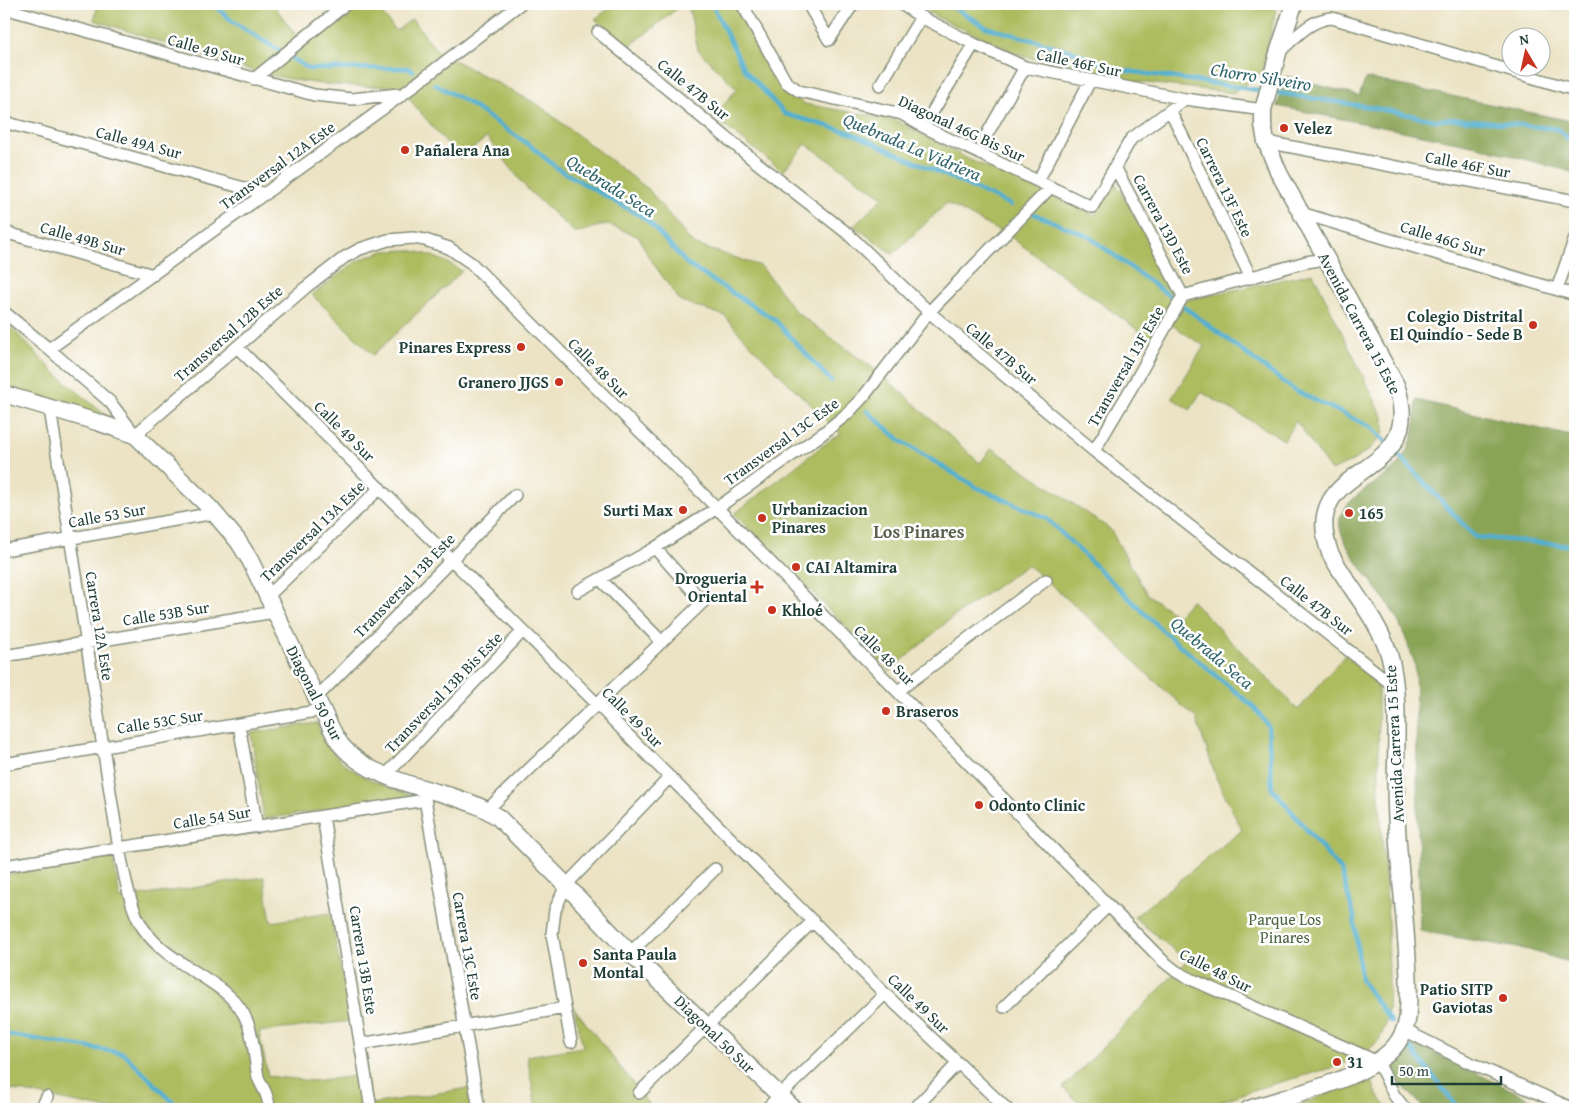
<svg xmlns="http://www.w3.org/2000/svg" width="1579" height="1113" viewBox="0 0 1579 1113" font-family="'Gentium Book Plus',serif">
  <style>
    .green { fill: #adbc5f; stroke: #667c4a }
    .forest { fill: #8aa456; stroke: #547045 }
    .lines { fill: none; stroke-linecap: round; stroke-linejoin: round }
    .stream { stroke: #51afcf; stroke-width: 4.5 }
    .street-casing { stroke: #86907c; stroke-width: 14 }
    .secondary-casing { stroke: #86907c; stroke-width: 19 }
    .street { stroke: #fff; stroke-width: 11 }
    .secondary { stroke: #fff; stroke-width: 16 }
    .poi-dot { fill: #c8321e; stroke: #fff; stroke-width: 2 }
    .labels { text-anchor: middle; stroke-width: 5; stroke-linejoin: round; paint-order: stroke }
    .street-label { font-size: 16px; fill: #1f3d34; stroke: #fff }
    .poi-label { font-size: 16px; font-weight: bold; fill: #1f3d34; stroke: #fff; text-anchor: start }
    .park-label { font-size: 16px; fill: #4a6341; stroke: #fff }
    .water-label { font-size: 18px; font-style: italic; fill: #30656a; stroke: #fff }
    .neighbourhood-label { font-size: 18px; font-weight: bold; fill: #5a624f; stroke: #fff }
  </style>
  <rect width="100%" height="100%" fill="#fff"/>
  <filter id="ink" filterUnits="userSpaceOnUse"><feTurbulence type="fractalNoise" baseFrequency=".02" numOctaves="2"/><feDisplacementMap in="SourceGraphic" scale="10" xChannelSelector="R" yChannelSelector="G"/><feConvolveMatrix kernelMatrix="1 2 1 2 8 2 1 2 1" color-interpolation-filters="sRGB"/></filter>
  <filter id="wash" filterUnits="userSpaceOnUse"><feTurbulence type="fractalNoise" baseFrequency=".0096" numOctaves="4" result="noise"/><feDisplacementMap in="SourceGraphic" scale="20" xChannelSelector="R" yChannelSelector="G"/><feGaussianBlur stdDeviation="1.12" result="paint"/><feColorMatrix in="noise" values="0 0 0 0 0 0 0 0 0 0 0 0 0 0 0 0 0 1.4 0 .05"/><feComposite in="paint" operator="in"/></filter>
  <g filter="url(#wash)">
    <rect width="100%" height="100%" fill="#ece3c4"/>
    <path class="green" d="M 98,4 L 273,4 L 300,41 L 346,4 L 375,4 L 396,31 L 412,19 L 445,61 L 450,58 L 537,104 L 648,189 L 693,244 L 761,266 L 796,312 L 881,374 L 980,463 L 992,448 L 1110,529 L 1147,594 L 1177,616 L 1191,600 L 1298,710 L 1345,655 L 1378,684 L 1379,794 L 1388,918 L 1389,982 L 1388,1011 L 1385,1027 L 1379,1040 L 1369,1050 L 1338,1066 L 1256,1089 L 1200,1109 L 1085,1109 L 1063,1088 L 1187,961 L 1134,917 L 1242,830 L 1217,780 L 1196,718 L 1149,676 L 1106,633 L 1046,580 L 1027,565 L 953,617 L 890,671 L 734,514 L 830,440 L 841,434 L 784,379 L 741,335 L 725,316 L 680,301 L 648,256 L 639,237 L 607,224 L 575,233 L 527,189 L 487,137 L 460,159 L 398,86 C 370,87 342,86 314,83 C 241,73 164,42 94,20 Z
      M 615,4 L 683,4 L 630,46 L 595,19 Z
      M 688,4 L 735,4 L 781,90 L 805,104 L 895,120 L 970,160 L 1095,215 L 1115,182 L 1183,301 L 1313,273 L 1384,419 L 1384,433 L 1368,451 L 1349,463 L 1331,471 L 1296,421 L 1284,440 L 1201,392 L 1190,410 L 1172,398 L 1204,346 L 1163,319 L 1150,339 L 1012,238 L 947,203 L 893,254 L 854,226 L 883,197 L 806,144 L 783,171 L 713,117 L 737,89 L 698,50 Z
      M 918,4 L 1277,4 L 1262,72 L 1234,93 L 1130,81 L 1022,56 L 935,16 Z
      M 408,250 C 430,254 443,259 462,271 L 373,355 L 312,295 L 357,261 L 383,251 Z
      M 7,323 L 54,372 L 109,418 L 4,388 L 4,326 Z
      M 317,723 C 333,771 372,781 415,797 L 264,819 L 251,733 Z
      M 113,858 L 120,899 L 264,877 L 271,922 L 330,913 L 351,1021 L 259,1032 L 268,1076 L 312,1081 L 366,1075 L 371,1104 L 469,1088 L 473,1109 L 108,1109 L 4,1088 L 4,875 Z
      M 574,1008 L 653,1109 L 534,1109 L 536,1109 L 527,1056 L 583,1047 Z
      M 1371,1079 L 1377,1094 L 1388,1109 L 1288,1109 L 1340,1089 Z"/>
    <path class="forest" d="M 1286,76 L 1359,96 L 1366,78 L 1575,122 L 1575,173 L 1477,146 L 1277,106 Z
      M 1416,400 L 1575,437 L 1575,964 L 1529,950 L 1420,931 L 1415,664 C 1408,645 1402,626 1391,609 C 1377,587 1345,551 1340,528 C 1334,499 1384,483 1398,464 C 1415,442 1416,426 1416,400 Z
      M 1416,1044 L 1551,1109 L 1425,1109 L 1401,1084 L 1393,1069 Z"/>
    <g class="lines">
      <path class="stream" d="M 213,4 L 232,21 L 309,69 L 407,68 L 413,71
        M 712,4 L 744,69 L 785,114 L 852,133 L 1011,205
        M 948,4 L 986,27 L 1075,52 L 1114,69 L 1264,91
        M 435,84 L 465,101 L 531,146 L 558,169 L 646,219 L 688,265 L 774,319 L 831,381
        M 1272,92 L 1369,107 L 1435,120 L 1456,119 L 1482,121 L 1558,129 L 1575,145
        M 1034,214 L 1088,236 L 1172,298
        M 1183,306 L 1294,390 L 1371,427 L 1387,443
        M 867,411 L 901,441 L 976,487 L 1046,518 L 1165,633 L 1255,708 L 1268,726 L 1272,788 L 1341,871 L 1354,916 L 1361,980 L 1391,1022
        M 1393,449 L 1475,537 L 1575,546
        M 4,1034 L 123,1053 L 180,1109
        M 1408,1045 L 1459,1109"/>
    </g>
  </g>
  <g filter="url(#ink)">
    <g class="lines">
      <defs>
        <path id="street" d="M 742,4 L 786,82 L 799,91 L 902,114 L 924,127 L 1092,207 L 1131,139 L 1185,99
          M 808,4 L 829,40 L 853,4
          M 901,4 L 921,17 L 974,44 L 1025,67 L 1185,99 L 1263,110
          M 4,8 L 314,95 L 352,99 L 399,94
          M 598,32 L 756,162 L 847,233 L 929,312 L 1094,451 L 1394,686
          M 1279,52 C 1294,39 1310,19 1332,18 L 1575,90
          M 254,79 L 346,4
          M 880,85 L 921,17
          M 1170,110 L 1251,278
          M 933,111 L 974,44
          M 4,122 L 266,194
          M 986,136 L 1025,67
          M 1266,142 L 1575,201
          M 1115,167 L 1183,296
          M 1038,181 L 1090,81
          M 1301,213 L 1575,295
          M 4,232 L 153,275
          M 1557,289 L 1575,238
          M 1183,296 L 1306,262 L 1326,259
          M 4,312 L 49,349 L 110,402 L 135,435 L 305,288 L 345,257 L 360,249 L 388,240 L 413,238 L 425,240 L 449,248 L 471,263 L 717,508 L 1163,961 L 1177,972 L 1193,980 L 1378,1062 L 1394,1095 L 1405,1109
          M 237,347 L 597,704 L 885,994 L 1007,1109
          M 49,349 L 403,94 L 520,4
          M 50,409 L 119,849 C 124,872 130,909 143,928 C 164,959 200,971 227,994 C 255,1018 252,1045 258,1077 C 260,1083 264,1089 266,1094 C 268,1099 269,1104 269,1109
          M 1094,451 L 1136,380 L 1183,296
          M 4,550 L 215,513
          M 600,579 L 662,642
          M 578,591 L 655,548 L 717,508 L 822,434 L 847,414 L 864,396 L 929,312 L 1051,187
          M 267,597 L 380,488
          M 4,656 L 275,612
          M 898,691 L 1046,580
          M 316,698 L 515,495
          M 239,725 L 257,827
          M 4,764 L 322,710
          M 386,775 L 523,631
          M 424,793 L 479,1109
          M 488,809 L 703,602 L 655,548
          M 323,816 L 371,1109
          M 4,866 L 425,800
          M 630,953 L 715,869
          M 1004,1007 L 1108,906
          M 1404,1030 L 1466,1061 L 1573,1109
          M 571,1042 L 552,934 L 555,910 L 566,885 L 670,777
          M 361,1044 L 565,1008
          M 639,1093 L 813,921
          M 41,1109 L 47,1097
          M 766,1109 L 885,994
          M 914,1109 L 958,1063"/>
        <path id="secondary" d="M 4,394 L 97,422 L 135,435 L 210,508 L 238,541 L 250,560 L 328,722 C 332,730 336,738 341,745 C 366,775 411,785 447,795 C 466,801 483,806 499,818 L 566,885 L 630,953 L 794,1109
          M 1249,1109 C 1289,1096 1375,1077 1398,1042 C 1405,1032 1408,1021 1408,1010 C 1410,986 1408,961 1406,938 C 1403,894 1397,849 1396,805 C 1394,760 1402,697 1389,654 C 1377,617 1348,587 1330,553 C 1295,459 1431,483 1396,385 L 1279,173 L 1266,142 L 1263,125 L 1263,110 L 1278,53 L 1294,4"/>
      </defs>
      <use href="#street" class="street-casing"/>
      <use href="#secondary" class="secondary-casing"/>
      <use href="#street" class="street"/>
      <use href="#secondary" class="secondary"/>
    </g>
  </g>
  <g class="poi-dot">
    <circle cx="1284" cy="128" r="5"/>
    <circle cx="405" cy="150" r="5"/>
    <circle cx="1533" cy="325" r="5"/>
    <circle cx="521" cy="347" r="5"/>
    <circle cx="559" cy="382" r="5"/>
    <circle cx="683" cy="510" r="5"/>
    <circle cx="1349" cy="513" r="5"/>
    <circle cx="762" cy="518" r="5"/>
    <circle cx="796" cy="567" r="5"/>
    <path d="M754.5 579.5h5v5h5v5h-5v5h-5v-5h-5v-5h5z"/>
    <circle cx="772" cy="610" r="5"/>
    <circle cx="886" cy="711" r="5"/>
    <circle cx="979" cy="805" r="5"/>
    <circle cx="583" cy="963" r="5"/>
    <circle cx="1503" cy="998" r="5"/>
    <circle cx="1337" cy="1062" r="5"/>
  </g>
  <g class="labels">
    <g class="street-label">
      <text transform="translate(206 49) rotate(16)" y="6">Calle 49 Sur</text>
      <text transform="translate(1079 62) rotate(12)" y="6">Calle 46F Sur</text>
      <text transform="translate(694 89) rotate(39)" y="6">Calle 47B Sur</text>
      <text transform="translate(962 128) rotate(25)" y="6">Diagonal 46G Bis Sur</text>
      <text transform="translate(139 142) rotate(15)" y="6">Calle 49A Sur</text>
      <text transform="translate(1468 164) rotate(11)" y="6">Calle 46F Sur</text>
      <text transform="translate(277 165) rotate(-36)" y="6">Transversal 12A Este</text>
      <text transform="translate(1225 187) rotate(64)" y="6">Carrera 13F Este</text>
      <text transform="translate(1164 224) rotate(62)" y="6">Carrera 13D Este</text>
      <text transform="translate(83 238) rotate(16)" y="6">Calle 49B Sur</text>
      <text transform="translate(1443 238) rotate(17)" y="6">Calle 46G Sur</text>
      <text transform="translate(1360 323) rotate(62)" y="6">Avenida Carrera 15 Este</text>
      <text transform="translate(228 333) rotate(-41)" y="6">Transversal 12B Este</text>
      <text transform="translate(1002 353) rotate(40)" y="6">Calle 47B Sur</text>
      <text transform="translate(1125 366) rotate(-60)" y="6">Transversal 13F Este</text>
      <text transform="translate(599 368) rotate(45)" y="6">Calle 48 Sur</text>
      <text transform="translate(345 431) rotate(45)" y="6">Calle 49 Sur</text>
      <text transform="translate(781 441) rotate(-36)" y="6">Transversal 13C Este</text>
      <text transform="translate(107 515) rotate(-10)" y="6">Calle 53 Sur</text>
      <text transform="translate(312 531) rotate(-44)" y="6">Transversal 13A Este</text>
      <text transform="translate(404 585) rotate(-46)" y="6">Transversal 13B Este</text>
      <text transform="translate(1317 605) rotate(38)" y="6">Calle 47B Sur</text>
      <text transform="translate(166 613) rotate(-9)" y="6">Calle 53B Sur</text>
      <text transform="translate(100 626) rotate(81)" y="6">Carrera 12A Este</text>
      <text transform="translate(885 655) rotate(45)" y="6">Calle 48 Sur</text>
      <text transform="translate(443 692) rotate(-46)" y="6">Transversal 13B Bis Este</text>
      <text transform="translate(315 693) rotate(63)" y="6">Diagonal 50 Sur</text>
      <text transform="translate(633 717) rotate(45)" y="6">Calle 49 Sur</text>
      <text transform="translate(160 721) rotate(-9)" y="6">Calle 53C Sur</text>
      <text transform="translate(1394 744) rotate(-93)" y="6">Avenida Carrera 15 Este</text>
      <text transform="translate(212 817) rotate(-9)" y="6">Calle 54 Sur</text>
      <text transform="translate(468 946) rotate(80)" y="6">Carrera 13C Este</text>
      <text transform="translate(364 960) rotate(81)" y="6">Carrera 13B Este</text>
      <text transform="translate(1216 970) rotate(27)" y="6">Calle 48 Sur</text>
      <text transform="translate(919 1003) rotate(44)" y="6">Calle 49 Sur</text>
      <text transform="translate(715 1034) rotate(44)" y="6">Diagonal 50 Sur</text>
    </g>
    <g class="poi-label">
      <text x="1294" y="134">Velez</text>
      <text x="415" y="156">Pañalera Ana</text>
      <text x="1523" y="322" text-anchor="end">Colegio Distrital<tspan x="1523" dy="18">El Quindío - Sede B</tspan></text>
      <text x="511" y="353" text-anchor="end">Pinares Express</text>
      <text x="549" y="388" text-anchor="end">Granero JJGS</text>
      <text x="772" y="515">Urbanizacion<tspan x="772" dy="18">Pinares</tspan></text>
      <text x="673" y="516" text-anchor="end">Surti Max</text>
      <text x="1359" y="519">165</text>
      <text x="806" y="573">CAI Altamira</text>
      <text x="747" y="584" text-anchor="end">Drogueria<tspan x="747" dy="18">Oriental</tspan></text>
      <text x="782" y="616">Khloé</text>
      <text x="896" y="717">Braseros</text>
      <text x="989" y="811">Odonto Clinic</text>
      <text x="593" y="960">Santa Paula<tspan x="593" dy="18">Montal</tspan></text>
      <text x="1493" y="995" text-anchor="end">Patio SITP<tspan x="1493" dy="18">Gaviotas</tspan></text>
      <text x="1347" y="1068">31</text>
    </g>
    <g class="park-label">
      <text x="1285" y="925">Parque Los<tspan x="1285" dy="18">Pinares</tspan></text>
    </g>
    <g class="water-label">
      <text transform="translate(1261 77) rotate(9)" y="6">Chorro Silveiro</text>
      <text transform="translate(912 147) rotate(23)" y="6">Quebrada La Vidriera</text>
      <text transform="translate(611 186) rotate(32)" y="6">Quebrada Seca</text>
      <text transform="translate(1212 653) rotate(40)" y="6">Quebrada Seca</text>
    </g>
    <g class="neighbourhood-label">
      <text x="919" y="538">Los Pinares</text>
    </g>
  </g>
  <rect width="1579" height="1113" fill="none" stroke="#fff" stroke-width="20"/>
  <g transform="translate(1526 52) rotate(351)"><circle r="24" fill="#ffffff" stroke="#a5b1ae"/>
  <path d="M0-4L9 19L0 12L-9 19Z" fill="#c8321e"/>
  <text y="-8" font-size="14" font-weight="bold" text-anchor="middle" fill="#1f3d34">N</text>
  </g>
  <path d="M1392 1076v8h109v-8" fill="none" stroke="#1f3d34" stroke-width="2.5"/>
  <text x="1399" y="1076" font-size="15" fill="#1f3d34" stroke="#ffffff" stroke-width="4" paint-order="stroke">50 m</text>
</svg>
